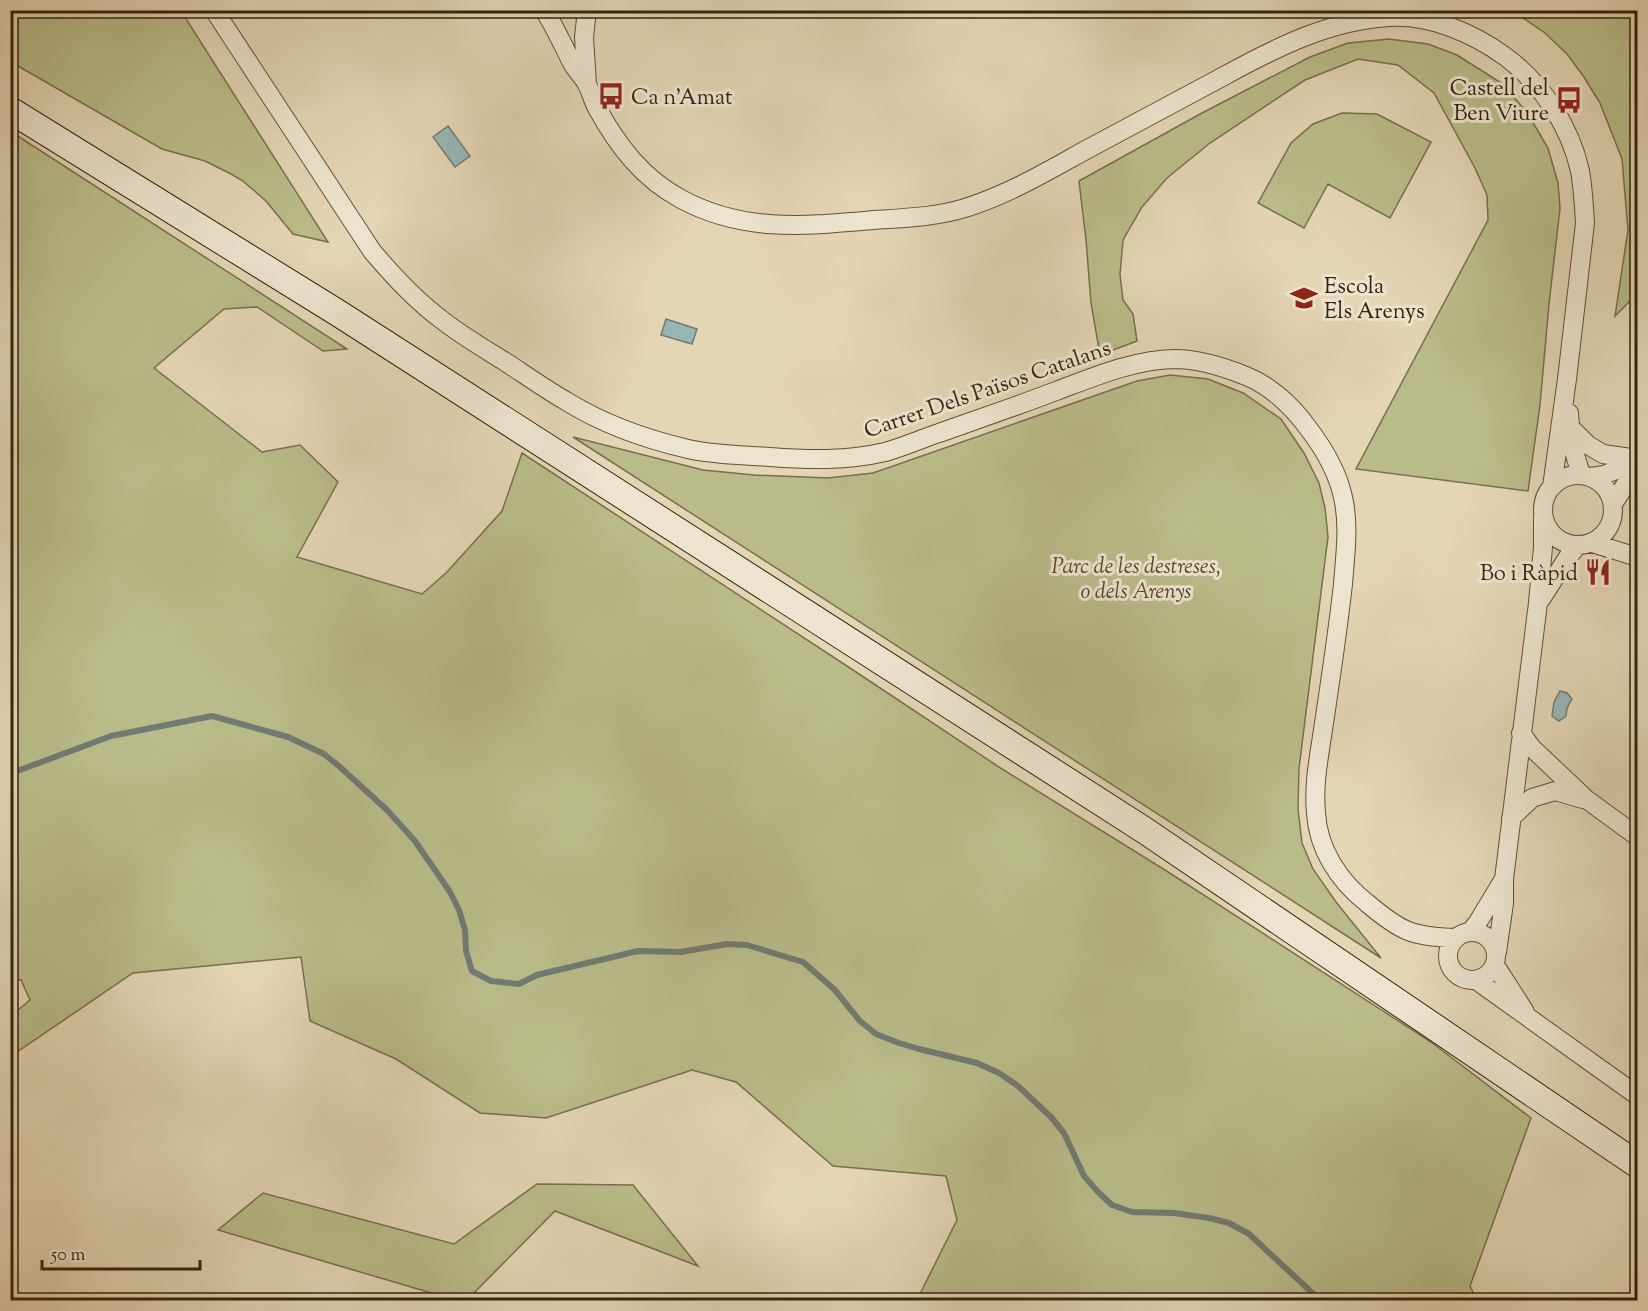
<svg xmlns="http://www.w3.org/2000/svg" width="1648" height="1311" viewBox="0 0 1648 1311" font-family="'Sorts Mill Goudy',serif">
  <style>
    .green { fill: #b9bc8a; stroke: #786f4c; stroke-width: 1.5 }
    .water { fill: #98b6b6; stroke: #717b73; stroke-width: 1.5 }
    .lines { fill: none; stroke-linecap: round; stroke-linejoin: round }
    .stream { stroke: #717b73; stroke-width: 6 }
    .street-casing { stroke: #624f38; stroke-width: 20 }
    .secondary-casing { stroke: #36220e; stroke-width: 28 }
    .street { stroke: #ede4cf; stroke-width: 18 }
    .secondary { stroke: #ede4cf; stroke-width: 26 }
    .labels { text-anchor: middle; stroke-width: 6; stroke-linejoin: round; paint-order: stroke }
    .poi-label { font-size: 22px; fill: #36220e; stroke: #ede4cf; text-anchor: end }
    .street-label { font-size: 22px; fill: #36220e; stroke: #ede4cf }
    .park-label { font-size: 22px; font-style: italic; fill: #57482d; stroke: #ede4cf }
  </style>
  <rect width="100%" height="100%" fill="#e4d5b5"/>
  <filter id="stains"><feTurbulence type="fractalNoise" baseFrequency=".00333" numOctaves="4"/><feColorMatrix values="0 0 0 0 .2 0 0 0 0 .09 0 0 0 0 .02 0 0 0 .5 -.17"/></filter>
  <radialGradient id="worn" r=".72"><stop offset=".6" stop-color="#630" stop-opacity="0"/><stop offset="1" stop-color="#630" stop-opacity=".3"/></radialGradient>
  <path class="green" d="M 11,10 L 181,11 L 328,242 L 293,234 L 266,201 L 243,181 L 231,174 L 205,161 L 162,149 L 11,62 Z
    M 1513,11 L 1637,11 L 1637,294 L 1615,316 L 1628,230 L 1622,159 L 1600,103 L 1584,77 L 1567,54 L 1545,33 Z
    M 1389,39 L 1428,44 L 1457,55 L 1503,84 L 1528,114 L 1548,148 L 1558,183 L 1560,208 L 1549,304 L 1540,405 L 1528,491 L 1356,469 L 1488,220 L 1487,195 L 1475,168 L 1434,93 L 1398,65 L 1358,59 L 1305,80 L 1210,143 L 1167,178 L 1142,207 L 1123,240 L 1120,274 L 1123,300 L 1133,314 L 1137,341 L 1100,355 L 1091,303 L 1086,240 L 1079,181 L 1202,113 L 1310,57 L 1348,43 Z
    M 1342,113 L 1377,114 L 1431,142 L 1390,218 L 1328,184 L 1304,228 L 1258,203 L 1291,143 L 1313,124 Z
    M 10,131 L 347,349 L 323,351 L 257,307 L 224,309 L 154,368 L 262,452 L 300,445 L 338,482 L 297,557 L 422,594 L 447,572 L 502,511 L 522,453 L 850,668 L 999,767 L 1165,870 L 1431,1042 L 1531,1118 L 1470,1286 L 1477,1300 L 917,1300 L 957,1220 L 946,1176 L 833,1166 L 736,1082 L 692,1070 L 546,1118 L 480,1113 L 396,1059 L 310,1021 L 301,957 L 133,973 L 11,1056 L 11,1016 L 30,1000 L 21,980 L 10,980 Z
    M 1170,375 L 1208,379 L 1243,393 L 1281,419 L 1304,453 L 1319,483 L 1325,508 L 1328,537 L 1299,768 L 1298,809 L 1302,843 L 1313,869 L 1336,902 L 1381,958 L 573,437 L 703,470 L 754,475 L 828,478 L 873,473 L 1137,381 Z
    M 537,1184 L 633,1185 L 698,1266 L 555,1211 L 467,1300 L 455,1300 L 218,1230 L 263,1193 L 454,1244 Z"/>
  <path class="water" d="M 448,126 L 470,156 L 455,167 L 433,137 Z
    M 666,319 L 697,329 L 692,344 L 661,335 Z
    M 1560,691 L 1567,693 L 1572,699 L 1567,708 L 1566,716 L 1559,721 L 1552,716 L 1554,702 Z"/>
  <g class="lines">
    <path class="stream" d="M 10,770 L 20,770 L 111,736 L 212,716 L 288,737 L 324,754 L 340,767 L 387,810 L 415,841 L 450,892 L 459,910 L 465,930 L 466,951 L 472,971 L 491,981 L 519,984 L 537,975 L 638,951 L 681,952 L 727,944 L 747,945 L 803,962 L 834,989 L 860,1021 L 876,1034 L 899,1043 L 919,1049 L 977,1063 L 999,1073 L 1018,1086 L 1051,1117 L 1064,1133 L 1084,1176 L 1098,1192 L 1112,1205 L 1132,1212 L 1174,1213 L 1209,1218 L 1229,1223 L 1249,1234 L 1320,1300"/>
    <defs>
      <path id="street" d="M 214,10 L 372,251 C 393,276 415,300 442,320 C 461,335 483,348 504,361 C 524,374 545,389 566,401 C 603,424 645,439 688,449 C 714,455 743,455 770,457 C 808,460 847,461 885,452 C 903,447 921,439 939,433 C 978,419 1017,406 1056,391 C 1094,377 1133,360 1174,359 C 1199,359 1224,367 1246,376 C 1271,386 1293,407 1308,428 C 1325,450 1339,474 1344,502 C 1349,529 1345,557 1343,584 C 1338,630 1331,676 1324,723 C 1320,752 1313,783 1316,813 C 1318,849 1339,881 1367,903 C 1400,931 1412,937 1456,938
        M 544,10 C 555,27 563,45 572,63 C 576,70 583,77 587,84 C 591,92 593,101 597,108 C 618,146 642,178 681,199 C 744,233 806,226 874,220 C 905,218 936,217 965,208 C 1007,195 1046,172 1084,151 C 1131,126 1177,101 1224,76 C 1275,48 1330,20 1390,17 C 1431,15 1473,33 1506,57 C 1542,84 1570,126 1580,171 C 1583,188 1584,206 1585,223 L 1567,379 L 1552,487
        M 587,10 L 584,37 L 587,85
        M 1569,413 L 1571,441 L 1581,475
        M 1570,427 L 1588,445 L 1603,454 L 1638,459
        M1543 510a35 35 0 1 1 70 0a35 35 0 1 1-70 0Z
        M 1591,477 L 1604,475 L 1638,461
        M 1613,504 L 1638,465
        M 1592,543 L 1634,556 L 1638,559
        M 1541,599 L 1568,557 L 1577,546
        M 1521,733 L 1532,748 L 1586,799 L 1638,837
        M 1511,818 L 1532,798 L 1555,791 L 1583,799
        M1448 956a24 24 0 1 1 48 0a24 24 0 1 1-48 0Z
        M 1470,932 L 1478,922 L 1504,879
        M 1497,952 L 1504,903 L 1504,879 L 1538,603 L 1543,547 L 1543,517
        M 1495,965 L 1525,1012
        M 1476,980 L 1638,1096"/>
      <path id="secondary" d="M 10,110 L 338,313 L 1144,830 L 1638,1165"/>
    </defs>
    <use href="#street" class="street-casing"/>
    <use href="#secondary" class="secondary-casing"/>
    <use href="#street" class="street"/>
    <use href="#secondary" class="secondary"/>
  </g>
  <defs>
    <symbol id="bus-bare" viewBox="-9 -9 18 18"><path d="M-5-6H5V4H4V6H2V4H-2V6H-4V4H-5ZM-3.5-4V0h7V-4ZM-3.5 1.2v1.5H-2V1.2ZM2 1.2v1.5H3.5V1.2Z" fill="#8f2418" stroke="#ede4cf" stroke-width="2.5" paint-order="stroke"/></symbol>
    <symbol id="school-bare" viewBox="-9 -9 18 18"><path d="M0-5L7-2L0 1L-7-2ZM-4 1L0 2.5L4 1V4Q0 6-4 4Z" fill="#8f2418" stroke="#ede4cf" stroke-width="2.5" paint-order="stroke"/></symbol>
    <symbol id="restaurant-bare" viewBox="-9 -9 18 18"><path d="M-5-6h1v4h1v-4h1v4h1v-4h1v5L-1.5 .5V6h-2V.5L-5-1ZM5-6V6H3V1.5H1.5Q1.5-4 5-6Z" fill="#8f2418" stroke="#ede4cf" stroke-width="2.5" paint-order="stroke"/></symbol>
  </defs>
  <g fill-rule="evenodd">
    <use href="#bus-bare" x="592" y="77" width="38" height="38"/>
    <use href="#bus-bare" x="1550" y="81" width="38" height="38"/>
    <use href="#school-bare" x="1285" y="279" width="38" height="38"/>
    <use href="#restaurant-bare" x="1579" y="553" width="38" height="38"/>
  </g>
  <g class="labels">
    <g class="poi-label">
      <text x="1549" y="95">Castell del<tspan x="1549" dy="25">Ben Viure</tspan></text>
      <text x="631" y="104" text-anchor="start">Ca n'Amat</text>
      <text x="1324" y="293" text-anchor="start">Escola<tspan x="1324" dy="25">Els Arenys</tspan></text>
      <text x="1578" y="580">Bo i Ràpid</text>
    </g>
    <g class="street-label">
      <text transform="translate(987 388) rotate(-19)" y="8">Carrer Dels Països Catalans</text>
    </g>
    <g class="park-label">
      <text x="1136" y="573">Parc de les destreses,<tspan x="1136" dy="25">o dels Arenys</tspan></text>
    </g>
  </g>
  <rect width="1648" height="1311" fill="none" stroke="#e4d5b5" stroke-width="36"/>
  <rect x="12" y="12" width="1624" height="1287" fill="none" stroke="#36220e" stroke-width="3"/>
  <rect x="18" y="18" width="1612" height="1275" fill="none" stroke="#36220e" stroke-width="1.5"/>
  <path d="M42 1260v9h158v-9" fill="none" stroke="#36220e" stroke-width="3"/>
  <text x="51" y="1260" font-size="18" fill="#36220e" stroke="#ede4cf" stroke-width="4.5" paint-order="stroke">50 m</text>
  <rect width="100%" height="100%" filter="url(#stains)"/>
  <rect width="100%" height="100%" fill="url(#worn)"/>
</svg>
